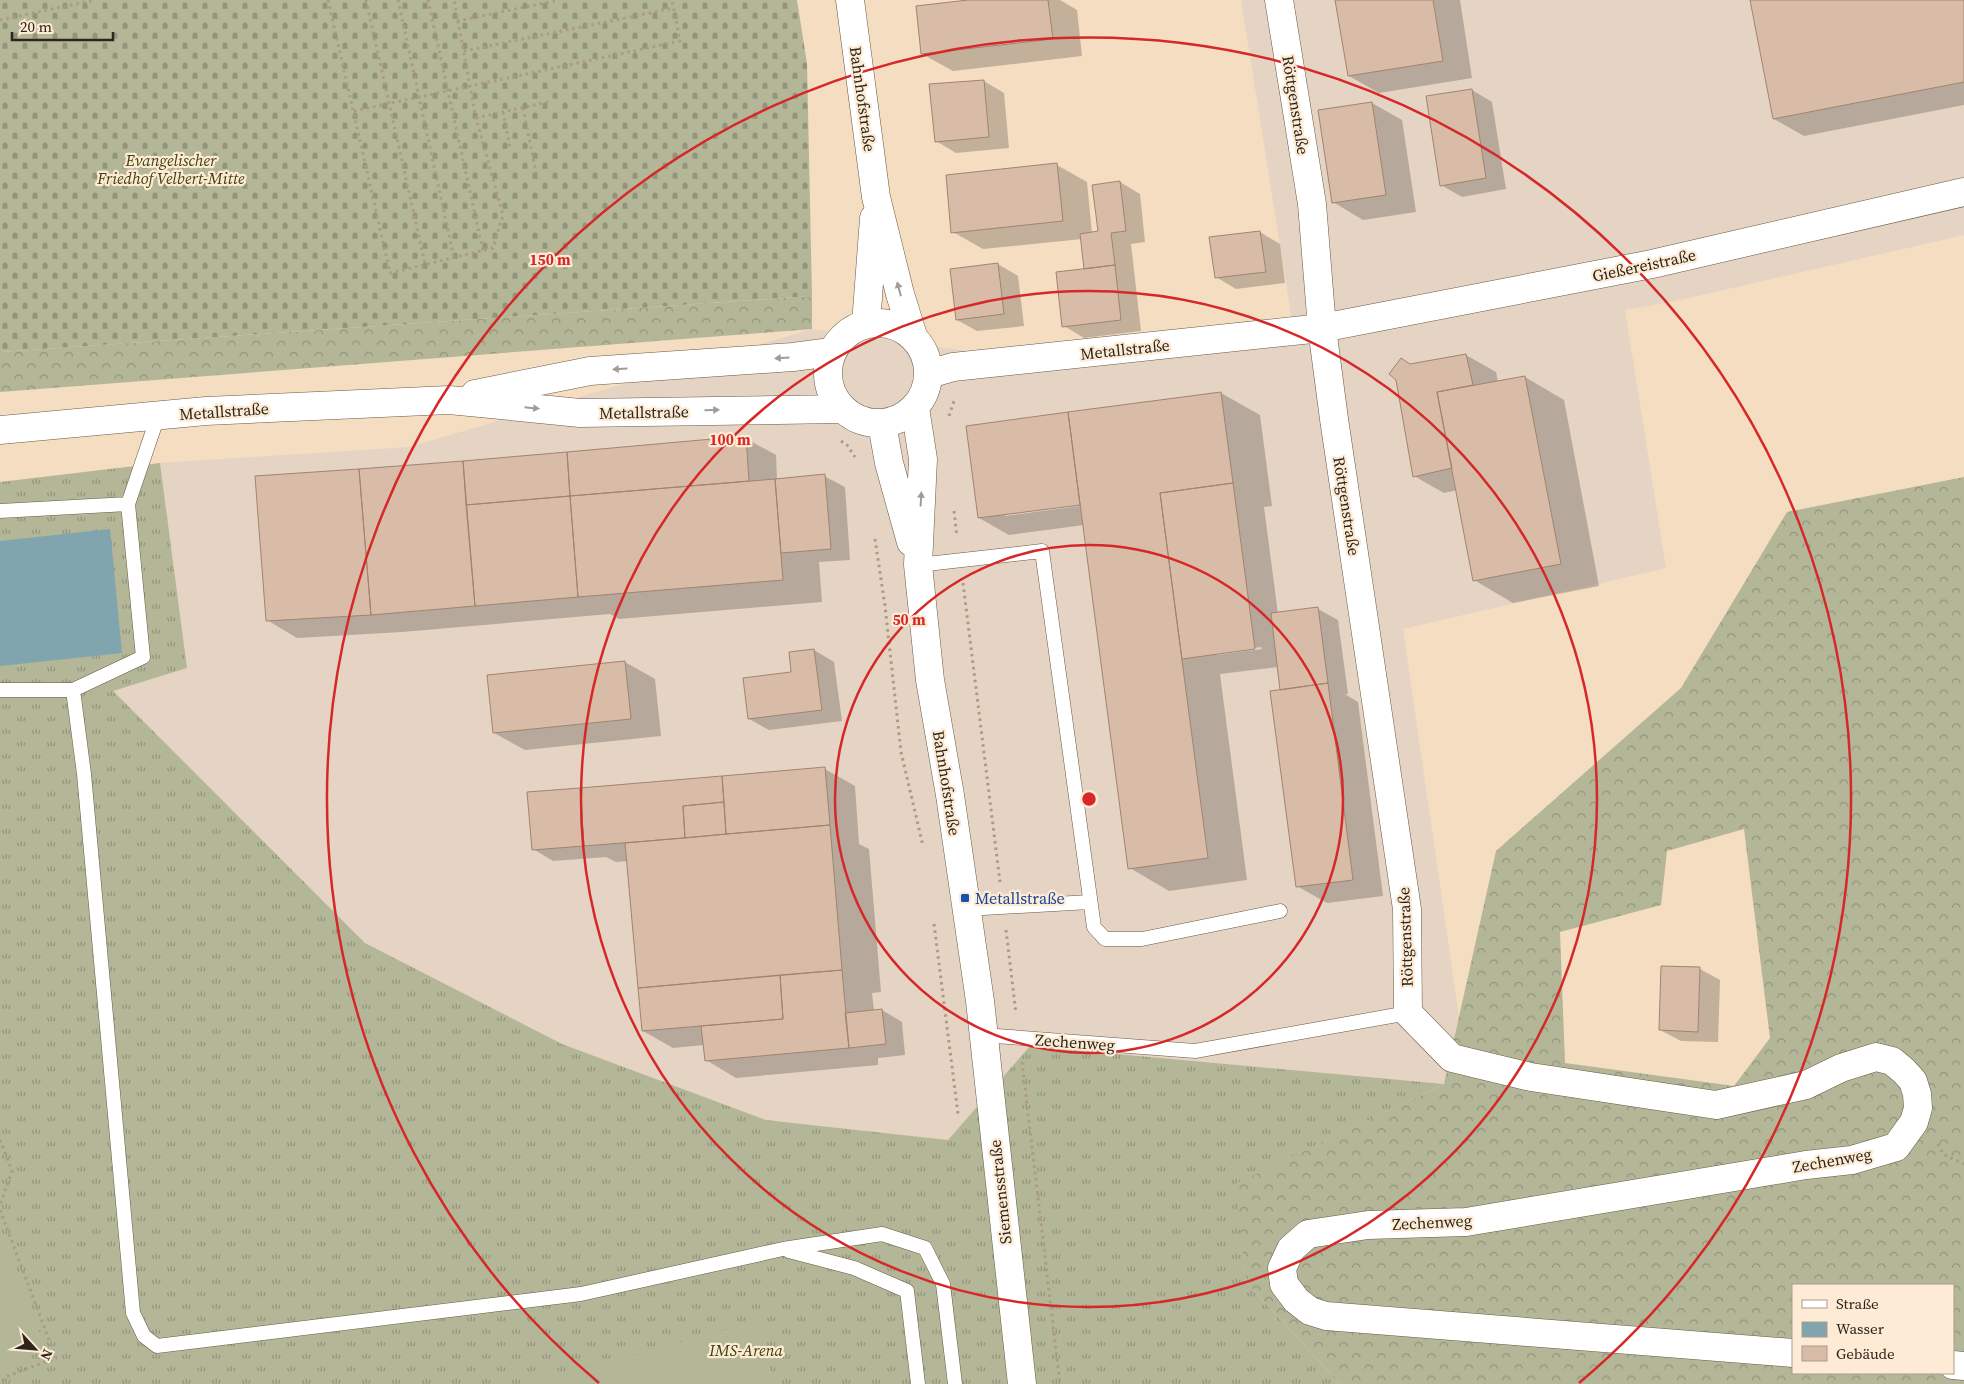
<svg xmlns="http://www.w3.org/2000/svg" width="1964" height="1384" viewBox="0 0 1964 1384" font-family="'Source Serif 4',serif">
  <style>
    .industrial { fill: #e5d3c3 }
    .grass { fill: url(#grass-tufts) }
    .forest { fill: url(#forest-crowns); fill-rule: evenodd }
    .cemetery { fill: url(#cemetery-stones) }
    .garden { fill: #b4b698 }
    .water { fill: #81a5ae }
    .shadow { fill: #0003; fill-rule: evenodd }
    .building { fill: #d9bca7; stroke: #a08471 }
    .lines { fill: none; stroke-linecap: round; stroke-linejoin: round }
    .lane-casing { stroke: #6b5840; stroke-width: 15 }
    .street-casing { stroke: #6b5840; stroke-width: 29 }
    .secondary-casing { stroke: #6b5840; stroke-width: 29 }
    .path { stroke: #ab9a84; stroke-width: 3; stroke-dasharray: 2.5 4; stroke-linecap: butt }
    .lane { stroke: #fff; stroke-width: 14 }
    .street { stroke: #fff; stroke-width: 28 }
    .secondary { stroke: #fff; stroke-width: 28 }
    .oneway { fill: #a09c98 }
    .ring { fill: none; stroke: #d62828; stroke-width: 2.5 }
    .transit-dot { fill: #1a4fb4; stroke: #fdebd5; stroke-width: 2 }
    .labels { text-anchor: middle; stroke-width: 4.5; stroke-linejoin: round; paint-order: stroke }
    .street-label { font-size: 16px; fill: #2d241a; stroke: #fdebd5 }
    .park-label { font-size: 16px; font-style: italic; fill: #3f400a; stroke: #fdebd5 }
    .transit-label { font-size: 16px; fill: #164399; stroke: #fdebd5; text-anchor: start }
    .centre { fill: #d62828; stroke: #fdebd5; stroke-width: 2.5 }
    .ring-label { font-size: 15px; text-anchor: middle; font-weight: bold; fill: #d62828; stroke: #fdebd5; stroke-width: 4.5; stroke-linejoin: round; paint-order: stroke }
  </style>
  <defs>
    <pattern id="grass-tufts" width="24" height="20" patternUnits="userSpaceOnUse" patternTransform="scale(1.25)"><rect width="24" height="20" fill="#b4b698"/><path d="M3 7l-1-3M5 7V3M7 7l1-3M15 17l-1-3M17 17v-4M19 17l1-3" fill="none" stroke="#93947b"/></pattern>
    <pattern id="forest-crowns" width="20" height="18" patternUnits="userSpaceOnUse" patternTransform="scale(1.25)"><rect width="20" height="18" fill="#b4b698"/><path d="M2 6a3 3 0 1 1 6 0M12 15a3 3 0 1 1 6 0" fill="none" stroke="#93947b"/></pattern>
    <pattern id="cemetery-stones" width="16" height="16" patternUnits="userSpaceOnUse" patternTransform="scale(1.25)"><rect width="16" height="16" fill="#b4b698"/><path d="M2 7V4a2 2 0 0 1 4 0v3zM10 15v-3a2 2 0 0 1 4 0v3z" fill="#93947b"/></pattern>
  </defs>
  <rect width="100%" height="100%" fill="#f4ddc1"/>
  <path class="industrial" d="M 1241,0 L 1964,0 L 1964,235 L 1671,302 L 1625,310 L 1666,568 L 1403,629 L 1459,1017 L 1444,1084 L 1030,1046 L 948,1140 L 766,1120 L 562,1044 L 365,943 L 112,691 L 187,668 L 160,463 L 409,447 L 812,329 L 1002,356 L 1292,320 Z"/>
  <path class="grass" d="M 160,463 L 187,668 L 113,691 L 365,943 L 562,1044 L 766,1120 L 948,1140 L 1030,1046 L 1444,1084 L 1236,1184 L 1246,1282 L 1340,1384 L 0,1384 L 0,482 Z"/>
  <path class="forest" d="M 812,296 L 812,329 L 0,392 L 0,352 Z
    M 1964,477 L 1964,1384 L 1340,1384 L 1246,1282 L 1235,1184 L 1444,1084 L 1496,851 L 1681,688 L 1787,512 ZM 1744,829 L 1770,1038 L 1734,1086 L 1565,1063 L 1560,932 L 1661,905 L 1667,851 ZM 1793,1285 L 1953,1285 L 1953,1373 L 1793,1373 Z"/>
  <path class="cemetery" d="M 0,0 L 797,0 L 807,64 L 812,296 L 0,352 Z"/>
  <path class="garden" d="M 0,1227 L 46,1349 L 0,1369 Z
    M 758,1321 L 774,1384 L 528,1384 Z"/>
  <path class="water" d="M 110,529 L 122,653 L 0,666 L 0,541 Z"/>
  <path class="shadow" d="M 980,0 L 1060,0 L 1077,10 L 1082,56 L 953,71 L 922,54 Z
    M 1336,0 L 1460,0 L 1472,78 L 1379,93 L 1349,76 Z
    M 1751,0 L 1964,0 L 1964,105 L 1804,136 L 1774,119 Z
    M 984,81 L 1004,93 L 1009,148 L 956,153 L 936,141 L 931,85 Z
    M 1472,90 L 1492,102 L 1506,189 L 1462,197 L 1441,185 Z
    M 1372,103 L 1402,120 L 1416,212 L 1363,220 L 1333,202 L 1319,111 Z
    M 1057,165 L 1087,182 L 1092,233 L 1099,233 L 1120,182 L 1140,194 L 1145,242 L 1131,244 L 1141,331 L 1084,338 L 1064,326 L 1085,270 L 1082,239 L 983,249 L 953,232 Z
    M 1260,232 L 1280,244 L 1285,283 L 1236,289 L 1216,277 Z
    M 998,264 L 1018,276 L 1024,326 L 977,331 L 957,320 Z
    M 1466,355 L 1496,372 L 1498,382 L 1525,377 L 1564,400 L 1599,586 L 1513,603 L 1474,580 L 1457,490 L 1444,493 L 1414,476 L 1411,365 Z
    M 1221,393 L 1260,415 L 1272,506 L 1264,507 L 1278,614 L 1318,609 L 1338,620 L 1348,694 L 1345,694 L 1358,702 L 1383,896 L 1327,903 L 1297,886 L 1279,667 L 1220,674 L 1247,880 L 1169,891 L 1130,868 L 1084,525 L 1009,535 L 979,518 L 967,427 ZM 1086,502 L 1087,505 L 1005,516 L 1005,514 ZM 1261,647 L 1262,649 L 1217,655 L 1217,653 Z
    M 745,438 L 776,455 L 777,480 L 824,476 L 845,487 L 850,560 L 819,562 L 822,602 L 619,619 L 610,614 L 402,632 L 297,638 L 267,620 L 463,462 Z
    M 814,650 L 834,662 L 842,721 L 769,730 L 749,719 Z
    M 625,662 L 655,679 L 661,736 L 525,750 L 494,733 L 489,676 Z
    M 825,769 L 855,786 L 859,844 L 869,849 L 881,992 L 872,993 L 874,1011 L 882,1010 L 902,1022 L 905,1055 L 878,1058 L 878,1065 L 736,1078 L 706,1060 L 704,1045 L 673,1048 L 643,1031 L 628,861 L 616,862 L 606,857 L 553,861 L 533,849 Z
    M 1663,967 L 1700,969 L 1720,980 L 1718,1042 L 1681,1041 L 1660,1030 Z"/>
  <path class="building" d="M 968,0 L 1048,0 L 1053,39 L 921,54 L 916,6 Z
    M 1335,0 L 1433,0 L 1443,61 L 1348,76 Z
    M 1750,0 L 1964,0 L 1964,82 L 1773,119 Z
    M 984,80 L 989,137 L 935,142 L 929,84 Z
    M 1472,89 L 1486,178 L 1440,186 L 1426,96 Z
    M 1372,102 L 1386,195 L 1332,203 L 1318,110 Z
    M 1057,163 L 1063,221 L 951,233 L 946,175 Z
    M 1120,181 L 1126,231 L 1111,233 L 1115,265 L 1084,269 L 1080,234 L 1098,231 L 1092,185 Z
    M 1260,231 L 1266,272 L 1215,278 L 1209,237 Z
    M 998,263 L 1004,314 L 956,320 L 950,269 Z
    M 1115,265 L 1121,320 L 1062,327 L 1056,272 Z
    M 1466,354 L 1473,385 L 1437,392 L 1452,468 L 1413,477 L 1396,380 L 1389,374 L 1401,358 L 1410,364 Z
    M 1525,376 L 1561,564 L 1473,581 L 1437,392 Z
    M 1221,392 L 1233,483 L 1160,493 L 1208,858 L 1128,869 L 1068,412 Z
    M 1068,412 L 1080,505 L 978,518 L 966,426 Z
    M 746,436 L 749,481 L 570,496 L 567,452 Z
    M 567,452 L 570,496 L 466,505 L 463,461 Z
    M 463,461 L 475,606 L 371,615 L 359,469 Z
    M 359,469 L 371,615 L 266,621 L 255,476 Z
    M 825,474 L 831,549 L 781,553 L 775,479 Z
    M 775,479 L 783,580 L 578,597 L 570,496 Z
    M 1233,483 L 1255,649 L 1182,659 L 1160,493 Z
    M 570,496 L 578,597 L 475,606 L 466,505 Z
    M 1318,607 L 1328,683 L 1280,690 L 1271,613 Z
    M 814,649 L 822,710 L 748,719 L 743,678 L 791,672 L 789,652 Z
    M 625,661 L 631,719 L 493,733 L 487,675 Z
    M 1328,683 L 1353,880 L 1296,887 L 1270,691 Z
    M 825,767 L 830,825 L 726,834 L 722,776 Z
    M 722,776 L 724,802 L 683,806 L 685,838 L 584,846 L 580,788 Z
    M 580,788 L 584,846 L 532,850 L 527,792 Z
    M 724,802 L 726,834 L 685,838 L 683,806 Z
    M 830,825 L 842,970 L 638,988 L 625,843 Z
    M 1661,966 L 1700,967 L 1698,1032 L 1659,1030 Z
    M 842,970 L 849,1048 L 705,1061 L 701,1026 L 783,1019 L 780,975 Z
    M 780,975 L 783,1019 L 642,1031 L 638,988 Z
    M 882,1009 L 886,1044 L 849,1048 L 845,1013 Z"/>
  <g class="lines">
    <defs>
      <path id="lane" d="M 0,511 L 128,504
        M 918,565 L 1042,551 L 1094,927 L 1105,939 L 1142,939 L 1280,911
        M 0,690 L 73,690 L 143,657 L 128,504 L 158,416
        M 73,690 L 84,774 L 133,1313 L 144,1336 L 157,1346 L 581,1294 L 783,1249 L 882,1234 L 925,1248 L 943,1284 L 955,1384
        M 966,909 L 1090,902
        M 983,1035 L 1195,1051 L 1408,1013
        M 789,1251 L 854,1268 L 907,1291 L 918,1384"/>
      <path id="street" d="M 1279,0 L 1312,204 L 1322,328 L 1334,419 L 1407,909 L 1408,1013 L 1452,1058 L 1531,1077 L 1716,1105 L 1806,1085 L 1841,1068 L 1876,1057 L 1892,1061 L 1904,1071 L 1913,1081 L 1917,1094 L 1918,1108 L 1914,1122 L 1896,1147 L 1852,1160 L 1806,1165 L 1466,1222 L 1368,1225 L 1308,1234 L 1291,1249 L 1282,1268 L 1284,1284 L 1296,1300 L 1310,1311 L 1326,1316 L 1793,1353
        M 929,374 L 953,367 L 1322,328 L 1652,264 L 1964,192
        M 1953,1365 L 1964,1366"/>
      <path id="secondary" d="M 850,0 L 876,197 L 900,294 L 913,336
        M828 373a50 50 0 1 1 100 0a50 50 0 1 1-100 0Z
        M 866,324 L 874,218
        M 475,394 L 590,371 L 793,357 L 831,352
        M 915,408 L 923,459 L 918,565 L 930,680 L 950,795 L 980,1001 L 1022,1384
        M 882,424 L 889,463 L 911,542
        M 0,430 L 206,411 L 449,400 L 580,413 L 840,409"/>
    </defs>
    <use href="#lane" class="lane-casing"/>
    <use href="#street" class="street-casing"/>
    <use href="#secondary" class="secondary-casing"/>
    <path class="path" d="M 328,0 L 390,273 L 493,248 L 503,215 L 476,118 L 454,0
      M 366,0 L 425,264
      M 398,0 L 454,258
      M 428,0 L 483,251
      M 0,20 L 95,0
      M 457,21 L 559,0
      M 464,51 L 674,8
      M 523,108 L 536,173
      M 354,111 L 680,41 L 672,0
      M 503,112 L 510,147
      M 476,118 L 552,101
      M 949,416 L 955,398
      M 841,441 L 847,445 L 855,457
      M 954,511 L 957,537
      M 875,539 L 885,606 L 901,752 L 923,846
      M 963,583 L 1000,882
      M 934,924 L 958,1114
      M 1006,930 L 1016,1014
      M 1022,1062 L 1060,1384
      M 0,1140 L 12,1171 L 0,1205
      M 1938,1144 L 1943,1154 L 1964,1164
      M 0,1210 L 56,1358 L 5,1377 L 1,1384"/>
    <use href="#lane" class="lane"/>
    <use href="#street" class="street"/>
    <use href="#secondary" class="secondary"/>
  </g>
  <defs><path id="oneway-solid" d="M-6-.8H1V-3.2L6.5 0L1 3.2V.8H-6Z" transform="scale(1.25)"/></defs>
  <g class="oneway">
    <use href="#oneway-solid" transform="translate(899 289) rotate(-105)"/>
    <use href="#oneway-solid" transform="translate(782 358) rotate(176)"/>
    <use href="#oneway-solid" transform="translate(620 369) rotate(176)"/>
    <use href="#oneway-solid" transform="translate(532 408) rotate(6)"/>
    <use href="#oneway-solid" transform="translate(712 410) rotate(-1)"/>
    <use href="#oneway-solid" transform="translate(921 499) rotate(-87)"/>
  </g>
  <g class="ring">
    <circle cx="1089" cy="799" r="254"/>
    <circle cx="1089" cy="799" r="508"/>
    <path d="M599 1383A762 762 0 1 1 1579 1383"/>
  </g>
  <rect class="transit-dot" x="960" y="893" width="10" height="10" rx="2.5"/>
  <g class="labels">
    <g class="street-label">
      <text transform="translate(863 99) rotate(82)" y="6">Bahnhofstraße</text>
      <text transform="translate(1296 105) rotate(81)" y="6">Röttgenstraße</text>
      <text transform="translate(1644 265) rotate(-12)" y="6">Gießereistraße</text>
      <text transform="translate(1125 349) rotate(-6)" y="6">Metallstraße</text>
      <text transform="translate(224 411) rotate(-4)" y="6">Metallstraße</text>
      <text transform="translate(644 412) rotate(-1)" y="6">Metallstraße</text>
      <text transform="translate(1347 506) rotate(81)" y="6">Röttgenstraße</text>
      <text transform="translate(947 783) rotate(81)" y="6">Bahnhofstraße</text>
      <text transform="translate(1405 937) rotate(-92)" y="6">Röttgenstraße</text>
      <text transform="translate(1075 1042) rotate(4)" y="6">Zechenweg</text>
      <text transform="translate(1832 1160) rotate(-10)" y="6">Zechenweg</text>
      <text transform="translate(1000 1192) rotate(-96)" y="6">Siemensstraße</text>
      <text transform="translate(1432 1222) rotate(-3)" y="6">Zechenweg</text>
    </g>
    <g class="park-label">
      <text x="171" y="166">Evangelischer<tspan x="171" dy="18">Friedhof Velbert-Mitte</tspan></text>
      <text x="746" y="1356">IMS-Arena</text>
    </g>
    <g class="transit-label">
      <text x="975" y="904">Metallstraße</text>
    </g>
  </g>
  <circle cx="1089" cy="799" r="8" class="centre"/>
  <g class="ring-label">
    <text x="550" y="265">150 m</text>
    <text x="730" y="445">100 m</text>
    <text x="909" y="625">50 m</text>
  </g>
  <rect x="1792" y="1284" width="162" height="90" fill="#fdebd5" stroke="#aa9b8a"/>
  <rect x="1802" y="1300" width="25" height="8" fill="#ffffff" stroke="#aa9b8a"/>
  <text x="1836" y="1309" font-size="15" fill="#2d241a">Straße</text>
  <rect x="1802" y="1322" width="25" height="15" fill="#81a5ae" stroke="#aa9b8a"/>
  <text x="1836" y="1334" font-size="15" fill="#2d241a">Wasser</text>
  <rect x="1802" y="1346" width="25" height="15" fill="#d9bca7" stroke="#aa9b8a"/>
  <text x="1836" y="1359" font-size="15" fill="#2d241a">Gebäude</text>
  <g transform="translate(35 1349) rotate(116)" stroke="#fdebd5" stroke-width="4" paint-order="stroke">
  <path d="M0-4L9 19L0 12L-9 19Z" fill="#2d241a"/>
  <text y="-8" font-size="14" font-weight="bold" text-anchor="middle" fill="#2d241a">N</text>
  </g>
  <path d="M12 32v8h101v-8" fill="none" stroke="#2d241a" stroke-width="2.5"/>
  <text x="20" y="32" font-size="15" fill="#2d241a" stroke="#fdebd5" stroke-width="4" paint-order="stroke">20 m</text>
</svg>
